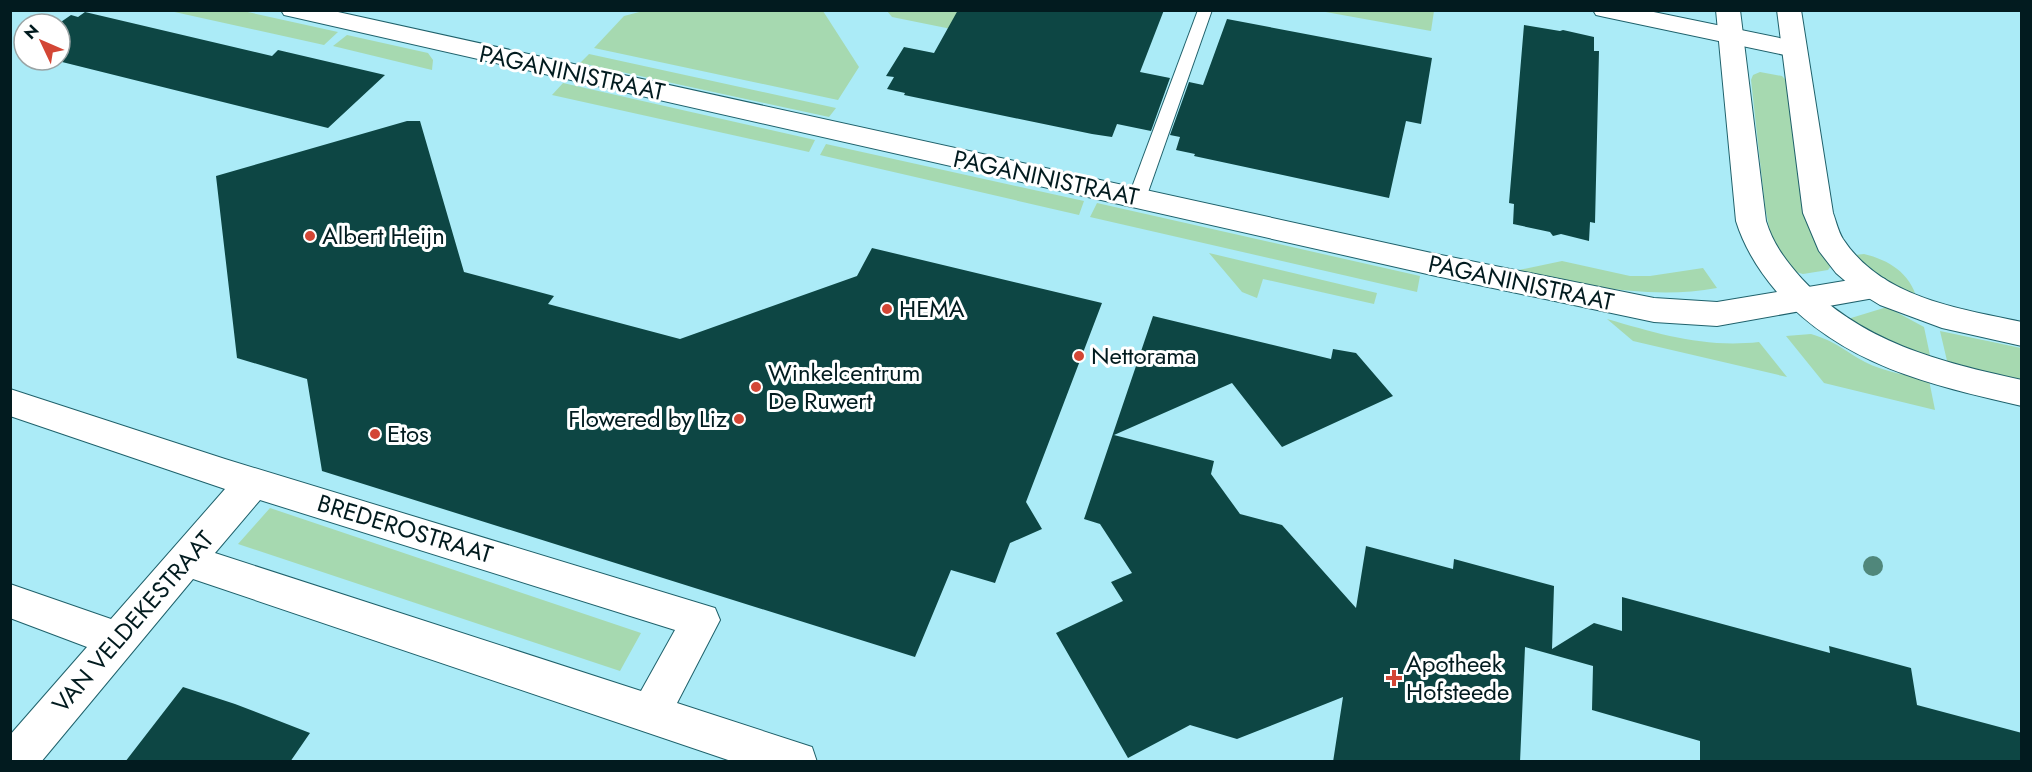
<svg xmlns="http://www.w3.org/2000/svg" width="2032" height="772" viewBox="0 0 2032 772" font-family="Jost,sans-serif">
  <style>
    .green { fill: #a6d9b0 }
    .building { fill: #0d4644 }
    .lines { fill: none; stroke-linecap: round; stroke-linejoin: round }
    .service-casing { stroke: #1f616b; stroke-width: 2 }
    .minor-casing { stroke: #1f616b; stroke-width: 2 }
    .tertiary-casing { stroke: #1f616b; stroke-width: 2 }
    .service { fill: #fff; fill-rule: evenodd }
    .minor { fill: #fff; fill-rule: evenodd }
    .tertiary { fill: #fff; fill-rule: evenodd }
    .tree { fill: #50877b }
    .poi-dot { fill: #d34635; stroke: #fff; stroke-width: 2 }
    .labels { text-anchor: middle; stroke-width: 6; stroke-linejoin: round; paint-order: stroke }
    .street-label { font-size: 24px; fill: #021b1f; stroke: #fff }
    .poi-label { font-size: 24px; fill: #021b1f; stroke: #fff; text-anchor: start }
  </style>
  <rect width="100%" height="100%" fill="#abebf7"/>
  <path class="green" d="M 170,11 L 243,11 L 338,32 L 324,45 Z
    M 643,11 L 823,11 L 859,67 L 838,100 L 594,48 L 624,16 Z
    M 887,11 L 1044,11 L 1026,44 L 892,17 Z
    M 1320,11 L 1434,10 L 1434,11 L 1431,31 Z
    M 347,35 L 428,53 L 433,60 L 432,70 L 333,46 Z
    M 589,54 L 836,108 L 829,117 L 580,63 Z
    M 1760,72 L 1782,76 L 1789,83 L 1831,266 L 1828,270 L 1803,274 L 1796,272 L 1790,268 L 1771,237 L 1765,207 L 1751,80 L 1753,75 Z
    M 563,83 L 815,140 L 809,152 L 552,95 Z
    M 826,144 L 1084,201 L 1079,215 L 820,155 Z
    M 1097,203 L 1420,276 L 1417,292 L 1090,217 Z
    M 1209,253 L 1377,293 L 1374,304 L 1263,279 L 1257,298 L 1242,292 Z
    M 1864,254 C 1889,260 1910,273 1917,299 L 1873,273 L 1855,255 Z
    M 1562,261 L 1630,276 L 1650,276 L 1703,268 L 1717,288 C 1648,301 1577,283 1509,272 Z
    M 1887,307 L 1924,327 L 1931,360 L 1909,353 L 1852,322 L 1851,318 Z
    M 1607,319 C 1659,334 1704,348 1759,342 L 1787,377 L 1633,341 Z
    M 1940,331 L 2021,348 L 2021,381 L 1948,365 Z
    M 1811,334 C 1837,342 1843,350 1865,362 C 1884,372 1908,375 1929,380 L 1935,410 L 1824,383 L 1786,336 Z
    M 270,508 L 641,633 L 620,671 L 238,544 Z"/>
  <path class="building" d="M 958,10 L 1164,10 L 1140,72 L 1170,78 L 1151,131 L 1117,124 L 1112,137 L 1092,134 L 904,95 L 905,93 L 887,89 L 894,77 L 886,76 L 904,47 L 934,53 Z
    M 85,12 L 272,56 L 278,50 L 385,75 L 328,128 L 54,60 L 60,60 L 58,24 L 71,15 L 78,17 Z
    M 1227,19 L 1432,58 L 1421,124 L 1406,121 L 1389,198 L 1194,156 L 1195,154 L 1176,150 L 1180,137 L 1170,135 L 1189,82 L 1203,85 Z
    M 1524,25 L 1560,31 L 1563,30 L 1594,37 L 1594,51 L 1599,51 L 1595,223 L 1590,222 L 1589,241 L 1561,234 L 1553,236 L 1550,232 L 1513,224 L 1514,204 L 1509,203 Z
    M 407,121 L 420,121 L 464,272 L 554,296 L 548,304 L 680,339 L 857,276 L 872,248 L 1102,303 L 1026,502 L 1042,529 L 1010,543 L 995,583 L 951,570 L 915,657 L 322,471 L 307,379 L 237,358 L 216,176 Z
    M 1153,316 L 1331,359 L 1333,349 L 1356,353 L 1393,396 L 1282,447 L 1232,383 L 1114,435 L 1214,461 L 1211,474 L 1240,514 L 1282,525 L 1356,608 L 1366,546 L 1453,569 L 1454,559 L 1554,586 L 1552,649 L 1594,623 L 1622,631 L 1622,597 L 1830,653 L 1829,646 L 1911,668 L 1917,705 L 2022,733 L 2022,762 L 1700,762 L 1700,741 L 1592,710 L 1593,666 L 1525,647 L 1520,762 L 1333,762 L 1343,697 L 1237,739 L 1190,725 L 1128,758 L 1056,633 L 1123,601 L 1111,582 L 1132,573 L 1100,524 L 1084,519 Z
    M 183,687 L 235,704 L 310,733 L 290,762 L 125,762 Z"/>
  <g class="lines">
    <defs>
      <path id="service" d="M 1198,10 L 1212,10 L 1146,198 L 1143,202 L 1131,202 L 1128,198 Z"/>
      <path id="minor" d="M 281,10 L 329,10 L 1436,254 L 1654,298 L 1717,302 L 1874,276 L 1885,279 L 1889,287 L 1885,295 L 1874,298 L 1717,326 L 1654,322 L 1436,276 L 293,17 L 284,15 Z
        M 1593,10 L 1644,10 L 1794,41 L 1803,43 L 1807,49 L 1803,55 L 1794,57 L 1605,17 L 1596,15 Z
        M 10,389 L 225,459 L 715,608 L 720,620 L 677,703 L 812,747 L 817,762 L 734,762 L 193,579 L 41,762 L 10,762 L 10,735 L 87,647 L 10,618 L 10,584 L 111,619 L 225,489 L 10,416 ZM 260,500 L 675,630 L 641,691 L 215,553 Z"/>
      <path id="tertiary" d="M 1716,10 L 1740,10 L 1766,221 C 1773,244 1786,261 1802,279 C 1860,342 1940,362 2022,380 L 2022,406 C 1930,385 1842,365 1777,292 C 1759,271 1744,247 1736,221 Z
        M 1777,10 L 1801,10 L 1833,213 C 1836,221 1838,231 1843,239 C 1882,298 1957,308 2022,322 L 2022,346 L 1942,328 L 1880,305 L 1857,291 L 1836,273 L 1819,251 L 1803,213 Z"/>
    </defs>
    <use href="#service" class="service-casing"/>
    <use href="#minor" class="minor-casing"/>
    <use href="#tertiary" class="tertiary-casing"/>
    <use href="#service" class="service"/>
    <use href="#minor" class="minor"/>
    <use href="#tertiary" class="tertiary"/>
  </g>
  <circle class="tree" cx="1873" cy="566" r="10"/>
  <g class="poi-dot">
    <circle cx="310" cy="236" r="6"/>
    <circle cx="887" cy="309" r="6"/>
    <circle cx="1079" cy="356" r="6"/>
    <circle cx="756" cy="387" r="6"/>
    <circle cx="739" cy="419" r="6"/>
    <circle cx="375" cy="434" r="6"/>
    <path d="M1391 669h6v6h6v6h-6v6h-6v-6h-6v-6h6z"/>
  </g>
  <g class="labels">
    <g class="street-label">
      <text transform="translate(572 73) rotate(12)" y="8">PAGANINISTRAAT</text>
      <text transform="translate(1046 178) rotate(12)" y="8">PAGANINISTRAAT</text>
      <text transform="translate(1521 283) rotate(12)" y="8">PAGANINISTRAAT</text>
      <text transform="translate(405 529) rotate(17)" y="8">BREDEROSTRAAT</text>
      <text transform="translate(133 622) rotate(-49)" y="8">VAN VELDEKESTRAAT</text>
    </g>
    <g class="poi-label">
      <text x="322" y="244">Albert Heijn</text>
      <text x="899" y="317">HEMA</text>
      <text x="1091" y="364">Nettorama</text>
      <text x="768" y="381">Winkelcentrum<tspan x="768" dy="28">De Ruwert</tspan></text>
      <text x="727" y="427" text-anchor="end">Flowered by Liz</text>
      <text x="387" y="442">Etos</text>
      <text x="1406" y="672">Apotheek<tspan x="1406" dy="28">Hofsteede</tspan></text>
    </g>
  </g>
  <rect width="2032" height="772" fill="none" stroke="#021b1f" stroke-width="24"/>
  <g transform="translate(42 42) rotate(314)"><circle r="28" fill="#ffffff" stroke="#9aa4a5" stroke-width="1.5"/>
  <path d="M0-4.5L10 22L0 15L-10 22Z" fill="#d34635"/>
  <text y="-9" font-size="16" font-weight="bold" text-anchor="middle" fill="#021b1f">N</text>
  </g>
</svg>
